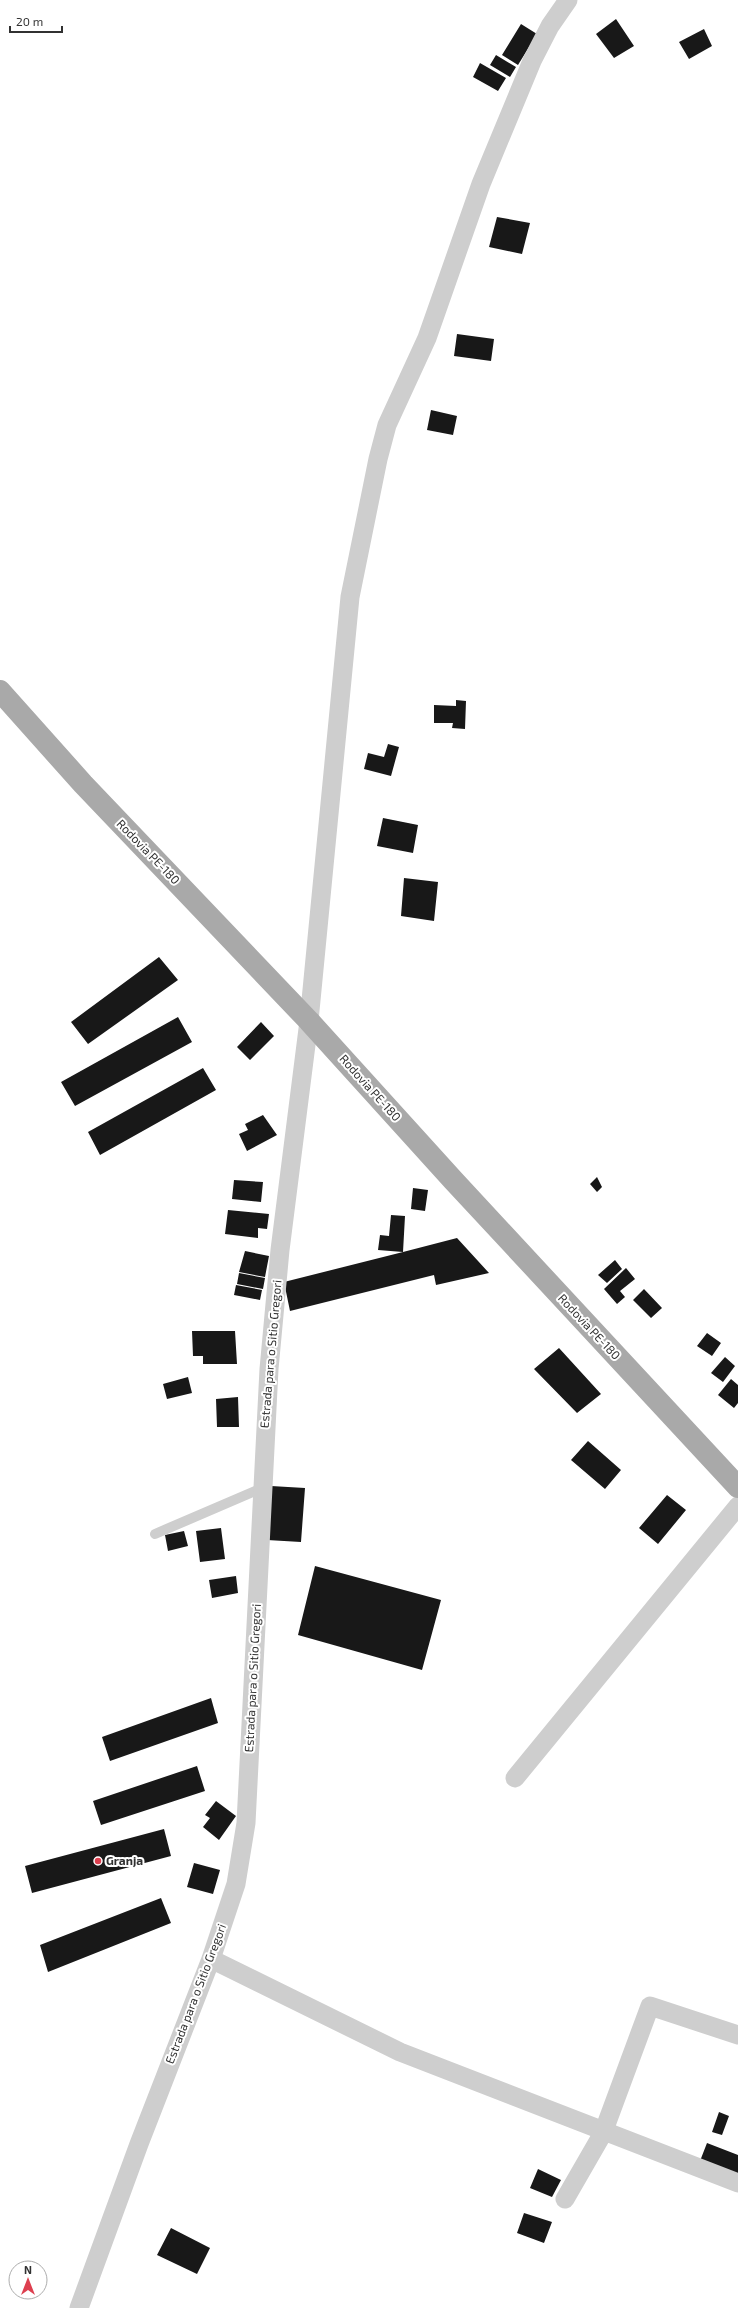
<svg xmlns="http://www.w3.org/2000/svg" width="738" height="2308" viewBox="0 0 738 2308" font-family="'Exo 2',sans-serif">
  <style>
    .building { fill: #181818 }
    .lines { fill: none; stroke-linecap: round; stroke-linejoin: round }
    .service { stroke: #cecece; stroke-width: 10 }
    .minor { stroke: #cecece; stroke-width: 19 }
    .primary { stroke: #a9a9a9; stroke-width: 22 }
    .poi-dot { fill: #dd3f4f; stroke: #fff; stroke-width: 1.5 }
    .labels { text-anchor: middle; stroke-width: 4; stroke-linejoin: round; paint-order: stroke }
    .street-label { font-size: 12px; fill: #313131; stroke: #fff }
    .poi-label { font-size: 12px; font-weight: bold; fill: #313131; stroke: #fff; text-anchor: start }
  </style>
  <rect width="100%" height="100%" fill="#fff"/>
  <path class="building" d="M 616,19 L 634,46 L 614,58 L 596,34 Z
    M 521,24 L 537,34 L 518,65 L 502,55 Z
    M 704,29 L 712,46 L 689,59 L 679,42 Z
    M 496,55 L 516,67 L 510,77 L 490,65 Z
    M 480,63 L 506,78 L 498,91 L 473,77 Z
    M 497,217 L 530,223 L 522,254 L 489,247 Z
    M 457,334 L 494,339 L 491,361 L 454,356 Z
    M 431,410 L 457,416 L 453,435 L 427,430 Z
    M 456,700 L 466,701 L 465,729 L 452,728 L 453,723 L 434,723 L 434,705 L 456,706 Z
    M 388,744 L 399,747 L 391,776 L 364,769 L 368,753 L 384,757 Z
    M 383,818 L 418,825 L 413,853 L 377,846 Z
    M 404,878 L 438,882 L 434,921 L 401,916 Z
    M 159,957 L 178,980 L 88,1044 L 71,1022 Z
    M 178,1017 L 192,1042 L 75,1106 L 61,1082 Z
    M 261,1022 L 274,1036 L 250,1060 L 237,1047 Z
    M 203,1068 L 216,1090 L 100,1155 L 88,1132 Z
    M 263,1115 L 277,1135 L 247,1151 L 239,1134 L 248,1130 L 245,1124 Z
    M 597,1177 L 602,1187 L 597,1192 L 590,1184 Z
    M 234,1180 L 263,1182 L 261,1202 L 232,1199 Z
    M 413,1188 L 428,1190 L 425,1211 L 411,1209 Z
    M 228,1210 L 269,1214 L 267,1229 L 258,1228 L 258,1238 L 225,1234 Z
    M 391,1215 L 405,1216 L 403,1252 L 457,1238 L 489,1273 L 436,1285 L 434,1275 L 290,1311 L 284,1282 L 403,1252 L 378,1250 L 380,1235 L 389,1236 Z
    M 245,1251 L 269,1256 L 265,1277 L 239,1272 Z
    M 615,1260 L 622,1269 L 607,1283 L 598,1275 Z
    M 626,1268 L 635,1279 L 620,1291 L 625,1297 L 617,1304 L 604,1289 Z
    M 239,1273 L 265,1278 L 263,1289 L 237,1284 Z
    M 236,1285 L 262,1290 L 260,1300 L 234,1295 Z
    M 644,1289 L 662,1308 L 651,1318 L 633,1300 Z
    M 192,1331 L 235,1331 L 237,1364 L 203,1364 L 203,1356 L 193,1356 Z
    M 707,1333 L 721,1343 L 712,1356 L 697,1346 Z
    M 559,1348 L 601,1394 L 577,1413 L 534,1369 Z
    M 725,1357 L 735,1366 L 723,1382 L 711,1373 Z
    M 188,1377 L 192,1393 L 167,1399 L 163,1384 Z
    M 731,1379 L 738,1385 L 738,1403 L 734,1408 L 718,1395 Z
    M 238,1397 L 239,1427 L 217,1427 L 216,1399 Z
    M 588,1441 L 621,1470 L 605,1489 L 571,1460 Z
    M 271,1486 L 305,1488 L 301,1542 L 267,1540 Z
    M 667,1495 L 686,1510 L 658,1544 L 639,1528 Z
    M 221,1528 L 225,1559 L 200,1562 L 196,1531 Z
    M 184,1531 L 188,1546 L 168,1551 L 165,1535 Z
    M 315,1566 L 441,1600 L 422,1670 L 298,1635 Z
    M 236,1576 L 238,1593 L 212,1598 L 209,1580 Z
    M 211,1698 L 218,1723 L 110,1761 L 102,1737 Z
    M 197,1766 L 205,1791 L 101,1825 L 93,1801 Z
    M 216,1801 L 236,1816 L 219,1840 L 203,1827 L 210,1818 L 205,1815 Z
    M 164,1829 L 171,1856 L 32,1893 L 25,1866 Z
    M 194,1863 L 220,1870 L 213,1894 L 187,1887 Z
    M 161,1898 L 171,1923 L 48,1972 L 40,1945 Z
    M 719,2112 L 729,2116 L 722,2135 L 712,2132 Z
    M 707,2143 L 738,2155 L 738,2175 L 700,2161 Z
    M 538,2169 L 561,2180 L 552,2197 L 530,2188 Z
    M 524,2213 L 552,2222 L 544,2243 L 517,2233 Z
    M 171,2228 L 210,2248 L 197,2274 L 157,2255 Z"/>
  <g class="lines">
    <path class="service" d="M 155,1534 L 262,1488"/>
    <path class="minor" d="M 515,1778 L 738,1506
      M 211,1959 L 400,2052 L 738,2183
      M 565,2199 L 603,2133 L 650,2006 L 738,2035
      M 79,2308 L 139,2144 L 211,1959 L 236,1884 L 246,1823 L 269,1369 L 280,1250 L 309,1021 L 350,597 L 378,459 L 387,425 L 427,338 L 481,184 L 532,61 L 550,26 L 568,0"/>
    <path class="primary" d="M 0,691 L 83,784 L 309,1021 L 453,1180 L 738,1487"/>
  </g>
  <circle class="poi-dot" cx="98" cy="1861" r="4"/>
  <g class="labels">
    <g class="street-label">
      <text transform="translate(148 852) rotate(46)" y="4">Rodovia PE-180</text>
      <text transform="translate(370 1088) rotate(48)" y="4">Rodovia PE-180</text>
      <text transform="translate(589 1327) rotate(47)" y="4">Rodovia PE-180</text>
      <text transform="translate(271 1354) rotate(-85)" y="4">Estrada para o Sitio Gregori</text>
      <text transform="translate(253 1678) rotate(-87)" y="4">Estrada para o Sitio Gregori</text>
      <text transform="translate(196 1994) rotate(-69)" y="4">Estrada para o Sitio Gregori</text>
    </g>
    <g class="poi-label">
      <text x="106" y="1865">Granja</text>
    </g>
  </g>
  <g transform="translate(28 2280)"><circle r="19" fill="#ffffff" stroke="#adadad"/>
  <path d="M0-3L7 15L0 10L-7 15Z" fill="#dd3f4f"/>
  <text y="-6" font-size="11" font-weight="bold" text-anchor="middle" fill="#313131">N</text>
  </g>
  <path d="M10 26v6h52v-6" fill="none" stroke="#313131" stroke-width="2"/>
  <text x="16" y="26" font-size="12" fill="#313131" stroke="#ffffff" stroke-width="3" paint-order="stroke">20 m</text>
</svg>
